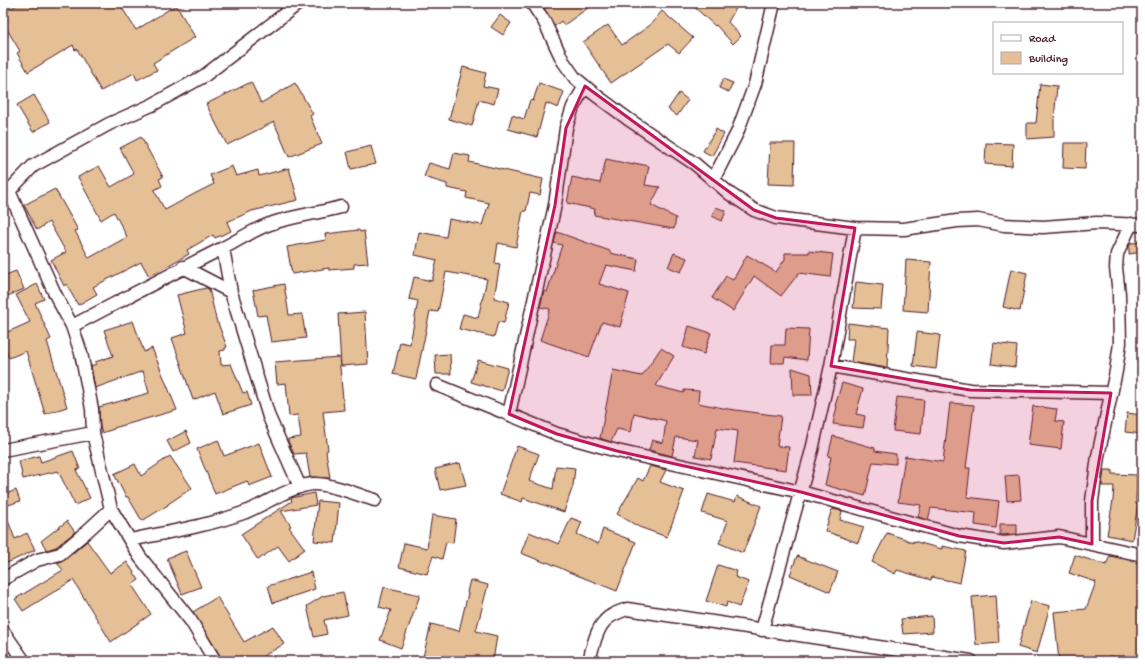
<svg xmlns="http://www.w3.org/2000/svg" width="1145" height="664" viewBox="0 0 1145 664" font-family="'Gochi Hand',sans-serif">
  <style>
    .building { fill: #e5bf96; stroke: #4a1f2b }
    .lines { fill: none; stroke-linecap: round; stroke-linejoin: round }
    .street-casing { stroke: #4a1f2b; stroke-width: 15 }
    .street { stroke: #fff; stroke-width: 12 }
    .marked { fill: #c2185b; fill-opacity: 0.2; stroke: #c2185b; stroke-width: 3; stroke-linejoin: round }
  </style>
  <rect width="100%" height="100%" fill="#fff"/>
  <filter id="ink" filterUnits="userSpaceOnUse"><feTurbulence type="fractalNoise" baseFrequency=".025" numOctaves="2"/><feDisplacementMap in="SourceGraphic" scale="8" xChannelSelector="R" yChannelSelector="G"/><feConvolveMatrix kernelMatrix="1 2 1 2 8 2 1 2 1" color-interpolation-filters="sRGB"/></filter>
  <g filter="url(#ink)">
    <path class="building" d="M 20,3 L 119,3 L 136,30 L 176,5 L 195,37 L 153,63 L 157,70 L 137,80 L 134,73 L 101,91 L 77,49 L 75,50 L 73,45 L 28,72 L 17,53 L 20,51 L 3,23 L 3,13 Z
      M 551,3 L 595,3 L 564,25 L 561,21 L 555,26 L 544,8 Z
      M 690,3 L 739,3 L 728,22 L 741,36 L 733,44 L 716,25 L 715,26 Z
      M 662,11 L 693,38 L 679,53 L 668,44 L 611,83 L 583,42 L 608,25 L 622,45 L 649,26 Z
      M 500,15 L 511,23 L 503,35 L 491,27 Z
      M 463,67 L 486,73 L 483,86 L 498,89 L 494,104 L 479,100 L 472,126 L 449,119 Z
      M 723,79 L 733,83 L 729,92 L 719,88 Z
      M 251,82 L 261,103 L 295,83 L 313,114 L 310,116 L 322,144 L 289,157 L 274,122 L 227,145 L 206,104 Z
      M 539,83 L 564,92 L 558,108 L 546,103 L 537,137 L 508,129 L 512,115 L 524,119 L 530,100 L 533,101 Z
      M 1040,84 L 1057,86 L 1054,121 L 1054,137 L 1027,139 L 1027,123 L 1036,123 Z
      M 679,93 L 688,100 L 677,116 L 668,109 Z
      M 34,95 L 50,122 L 33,132 L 17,105 Z
      M 716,129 L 724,134 L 712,156 L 703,151 Z
      M 141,137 L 163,177 L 159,179 L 162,186 L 154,190 L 165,210 L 196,193 L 214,184 L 210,175 L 232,166 L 236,176 L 258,170 L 259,176 L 289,168 L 298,200 L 252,211 L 227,222 L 231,231 L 215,238 L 213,235 L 187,250 L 189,254 L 149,276 L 141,262 L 93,287 L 97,294 L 78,305 L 66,284 L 64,286 L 51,260 L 66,252 L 49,222 L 37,230 L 24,205 L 55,189 L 78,230 L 75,231 L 89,258 L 127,237 L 114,212 L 101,220 L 78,177 L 99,166 L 111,187 L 134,174 L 120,148 Z
      M 770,143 L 795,143 L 794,185 L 768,184 Z
      M 986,143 L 1013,144 L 1012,166 L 985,164 Z
      M 1064,143 L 1086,143 L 1085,169 L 1063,168 Z
      M 371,146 L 376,164 L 351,169 L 347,152 Z
      M 454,153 L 470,156 L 469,162 L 543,179 L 540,195 L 530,193 L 526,211 L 523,211 L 516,247 L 498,243 L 495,263 L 500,264 L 494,298 L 509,302 L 504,323 L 498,322 L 494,337 L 459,329 L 463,314 L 478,318 L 487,279 L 446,272 L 438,312 L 430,311 L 416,379 L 393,374 L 400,342 L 410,344 L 418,301 L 409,299 L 414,277 L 432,281 L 437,260 L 415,255 L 419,232 L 446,237 L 449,219 L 482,225 L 489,203 L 466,198 L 467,192 L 447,188 L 447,184 L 424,177 L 429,163 L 450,169 Z
      M 606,159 L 634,165 L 634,163 L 649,166 L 645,185 L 660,187 L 651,205 L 676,218 L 674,229 L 594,215 L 595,209 L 567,203 L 572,177 L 600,183 Z
      M 716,207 L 726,211 L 722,221 L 712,216 Z
      M 359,230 L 360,232 L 364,231 L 368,263 L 354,264 L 354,268 L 329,270 L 329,268 L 292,274 L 287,247 L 326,240 L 325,234 Z
      M 557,232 L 610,251 L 610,253 L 638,259 L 636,271 L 606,265 L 599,284 L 629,293 L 620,327 L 602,322 L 589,357 L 540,340 L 550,309 L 540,307 L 544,291 L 547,292 L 562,245 L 554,243 Z
      M 1142,242 L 1142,252 L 1129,254 L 1129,247 L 1131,243 Z
      M 809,251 L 833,254 L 830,277 L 799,273 L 781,296 L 754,276 L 733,311 L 712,298 L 726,276 L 733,280 L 747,255 L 776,272 L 785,259 L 785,253 L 809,253 Z
      M 674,253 L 687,258 L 681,272 L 668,267 Z
      M 906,260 L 931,262 L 928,312 L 903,310 Z
      M 1011,269 L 1027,273 L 1020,311 L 1003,307 Z
      M 16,271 L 24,289 L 3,298 L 3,276 Z
      M 856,282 L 883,285 L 881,309 L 853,308 Z
      M 37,284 L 44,299 L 35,303 L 51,339 L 47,341 L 67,407 L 45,414 L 26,351 L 9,358 L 3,345 L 3,334 L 30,322 L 16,295 Z
      M 284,284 L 289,315 L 302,314 L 306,338 L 271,342 L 266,315 L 258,316 L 253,290 Z
      M 206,288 L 209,289 L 217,323 L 218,323 L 227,347 L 225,348 L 225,350 L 220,351 L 221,365 L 231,364 L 243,393 L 247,392 L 251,405 L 223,414 L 215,391 L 193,400 L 172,338 L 187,333 L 177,295 Z
      M 365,312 L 368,364 L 341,366 L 338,314 Z
      M 133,321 L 144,352 L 152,348 L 177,410 L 114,428 L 114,429 L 102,433 L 100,427 L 99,407 L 149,393 L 143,371 L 95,388 L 91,366 L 96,364 L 95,362 L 113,356 L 104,330 Z
      M 848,323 L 889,328 L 887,368 L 851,362 L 854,339 L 847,339 Z
      M 689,326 L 711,333 L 704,354 L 683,347 Z
      M 786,328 L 809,329 L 807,360 L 785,357 L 784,363 L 771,363 L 772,345 L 785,345 Z
      M 917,332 L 940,335 L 936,369 L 913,366 Z
      M 994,343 L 1017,346 L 1015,367 L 991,364 Z
      M 661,348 L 674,356 L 656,386 L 684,393 L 684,390 L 699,391 L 698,403 L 728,409 L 781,416 L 777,446 L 789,447 L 786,470 L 734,463 L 738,431 L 717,428 L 711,459 L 695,456 L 698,440 L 676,437 L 672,456 L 649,450 L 652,440 L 663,443 L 666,421 L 634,413 L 631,432 L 617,429 L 611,442 L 600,438 L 613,370 L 642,376 Z
      M 450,354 L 451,374 L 436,374 L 435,355 Z
      M 339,357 L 344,410 L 323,412 L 328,450 L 326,451 L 330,478 L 310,477 L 306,453 L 294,454 L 288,441 L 288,439 L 301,437 L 298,415 L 289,416 L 286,383 L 277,384 L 275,362 Z
      M 478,360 L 508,368 L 502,391 L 471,382 Z
      M 792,368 L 811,374 L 812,395 L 793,395 Z
      M 842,383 L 863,389 L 856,414 L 865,416 L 863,428 L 833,424 L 837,406 L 835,406 Z
      M 897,397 L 924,400 L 921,434 L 893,431 Z
      M 950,403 L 974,405 L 966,468 L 970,468 L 967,497 L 999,501 L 996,528 L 975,525 L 976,513 L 931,508 L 928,520 L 918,517 L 921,505 L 898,502 L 905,456 L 943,462 Z
      M 1033,406 L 1057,409 L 1055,421 L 1064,422 L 1061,449 L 1028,445 Z
      M 1127,413 L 1142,415 L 1142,434 L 1125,432 Z
      M 186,431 L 191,443 L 173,452 L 167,441 Z
      M 833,436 L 875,448 L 875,451 L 896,454 L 896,464 L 873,462 L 865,496 L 825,485 L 831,457 L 828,456 Z
      M 218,440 L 224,456 L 259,443 L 272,477 L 249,486 L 247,481 L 215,494 L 197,449 Z
      M 517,446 L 539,454 L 529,481 L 553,489 L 556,466 L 575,468 L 573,486 L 564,512 L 523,498 L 522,502 L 500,494 Z
      M 73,451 L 80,469 L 76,470 L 90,498 L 75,505 L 58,471 L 23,479 L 19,461 L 39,456 L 41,462 Z
      M 170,456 L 192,488 L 168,504 L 168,505 L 142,521 L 128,497 L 126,497 L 114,474 L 135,464 L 141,476 Z
      M 460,463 L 466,485 L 440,490 L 435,469 Z
      M 650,466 L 666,470 L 660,482 L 684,491 L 667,537 L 639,527 L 617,514 L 638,478 L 643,481 Z
      M 1104,470 L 1112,470 L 1112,474 L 1137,475 L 1136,504 L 1138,504 L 1132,540 L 1107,535 L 1113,500 L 1114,486 L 1102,486 Z
      M 1019,475 L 1021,500 L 1007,501 L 1005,476 Z
      M 16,490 L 20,501 L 3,507 L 3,495 Z
      M 314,493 L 316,505 L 281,511 L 291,526 L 289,527 L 305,549 L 289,561 L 278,546 L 258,560 L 241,534 L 292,501 L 291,498 Z
      M 708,494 L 735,502 L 737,496 L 761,506 L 743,553 L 719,543 L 728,521 L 702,513 Z
      M 318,501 L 339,503 L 335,543 L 314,541 Z
      M 832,509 L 842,511 L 840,520 L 864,527 L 858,543 L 825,531 Z
      M 4,510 L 15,539 L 27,533 L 35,550 L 3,565 Z
      M 432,515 L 456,519 L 453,543 L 446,542 L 442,559 L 433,556 L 427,574 L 399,567 L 404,543 L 427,548 Z
      M 571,518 L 582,522 L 577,534 L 598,544 L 603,529 L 636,542 L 617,591 L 569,572 L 547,562 L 546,563 L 521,553 L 529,532 L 559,544 Z
      M 67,521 L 75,532 L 56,547 L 47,550 L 41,541 Z
      M 1000,524 L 1017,524 L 1017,534 L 1000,535 Z
      M 887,533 L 905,539 L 913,543 L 913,541 L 942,549 L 942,546 L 966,551 L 960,583 L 932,577 L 931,580 L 897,570 L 895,574 L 872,562 Z
      M 87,541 L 110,573 L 127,562 L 139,580 L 132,585 L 151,614 L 111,642 L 73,580 L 23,611 L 15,599 L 63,570 L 57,563 L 65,560 Z
      M 186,551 L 201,587 L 182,594 L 167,558 Z
      M 1075,555 L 1106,565 L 1110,556 L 1128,560 L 1142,565 L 1142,649 L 1140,661 L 1109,656 L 1110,661 L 1059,661 L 1054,612 L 1086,609 L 1096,582 L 1069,573 Z
      M 797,556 L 838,572 L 830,592 L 790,575 Z
      M 718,565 L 737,571 L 735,577 L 749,582 L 739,607 L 727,602 L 726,607 L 706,601 Z
      M 311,572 L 315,589 L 273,603 L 268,586 Z
      M 470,580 L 488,585 L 476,631 L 497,636 L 493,661 L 473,661 L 451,657 L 450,661 L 439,661 L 423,657 L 431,624 L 459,631 L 468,593 L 467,592 Z
      M 384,587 L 420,595 L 401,648 L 380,640 L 391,610 L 379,607 Z
      M 343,592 L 348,615 L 324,620 L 327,634 L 314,637 L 307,606 L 323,596 Z
      M 996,595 L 999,643 L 976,645 L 972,597 Z
      M 217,597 L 244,642 L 273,626 L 284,644 L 255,661 L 222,661 L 221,657 L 193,612 Z
      M 1031,601 L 1050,606 L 1037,653 L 1018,647 Z
      M 932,616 L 933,632 L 903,634 L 901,619 Z"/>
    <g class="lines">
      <defs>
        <path id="street" d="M 532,3 L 544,21 L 563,61 L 575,78 L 593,93 L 628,119 L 695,164 L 730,194 L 754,210 L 776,218 L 855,228 L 904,229 L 957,221 L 978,220 L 1004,225 L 1043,227 L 1097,223 L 1142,225
          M 713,180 L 737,133 L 755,84 L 774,3
          M 9,191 L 55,294 L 72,326 L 81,353 L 92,409 L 93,433 L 111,509 L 140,557 L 191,621 L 215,661
          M 3,193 L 9,191 L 33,166 L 109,124 L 152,105 L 204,76 L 299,3
          M 223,248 L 231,292 L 269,417 L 300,487
          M 183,267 L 231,292
          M 72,326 C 122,300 171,274 221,249 C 238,241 255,228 273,223 C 295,216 319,213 341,207
          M 831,366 L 970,390 L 1111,393
          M 437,385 L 557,434 L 617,451 L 801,492 L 959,536 L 1004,543 L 1059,537 L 1142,555
          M 509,414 L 555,205 L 566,128 L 573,107 L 585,86
          M 3,450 L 93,433
          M 130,540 C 168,532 207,526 243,513 C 265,505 290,486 313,484 C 330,483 358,495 375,500
          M 1092,544 L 1092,501 L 1098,456 L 1116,371 L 1120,343 L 1119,294 L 1116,268 L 1117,254 L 1131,224
          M 3,579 L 37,560 L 60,554 L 85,533 L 111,509
          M 762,630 L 812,450 L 831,366 L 855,228
          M 3,631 L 24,661
          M 589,661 C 592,650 596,630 604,622 C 609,615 619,612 627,609 L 971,661"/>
      </defs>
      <use href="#street" class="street-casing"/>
      <use href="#street" class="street"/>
    </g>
  </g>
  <path class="marked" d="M 585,86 L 754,210 L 776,218 L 855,228 L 831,366 L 970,390 L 1111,393 L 1092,501 L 1092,544 L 1059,537 L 1004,543 L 959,536 L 801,492 L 617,451 L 557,434 L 509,414 L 555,205 L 566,128 Z"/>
  <rect width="1145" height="664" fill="none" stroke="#fff" stroke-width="16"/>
  <rect x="8" y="8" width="1129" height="648" fill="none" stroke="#4a1f2b" stroke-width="1.5" filter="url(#ink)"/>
  <rect x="993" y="22" width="130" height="52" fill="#ffffff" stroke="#b7a5aa"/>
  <rect x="1001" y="35" width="20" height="6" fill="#ffffff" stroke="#b7a5aa"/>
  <text x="1029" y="42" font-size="12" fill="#4a1f2b">Road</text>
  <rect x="1001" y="52" width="20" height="12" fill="#e5bf96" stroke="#b7a5aa"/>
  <text x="1029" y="62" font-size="12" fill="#4a1f2b">Building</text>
</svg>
